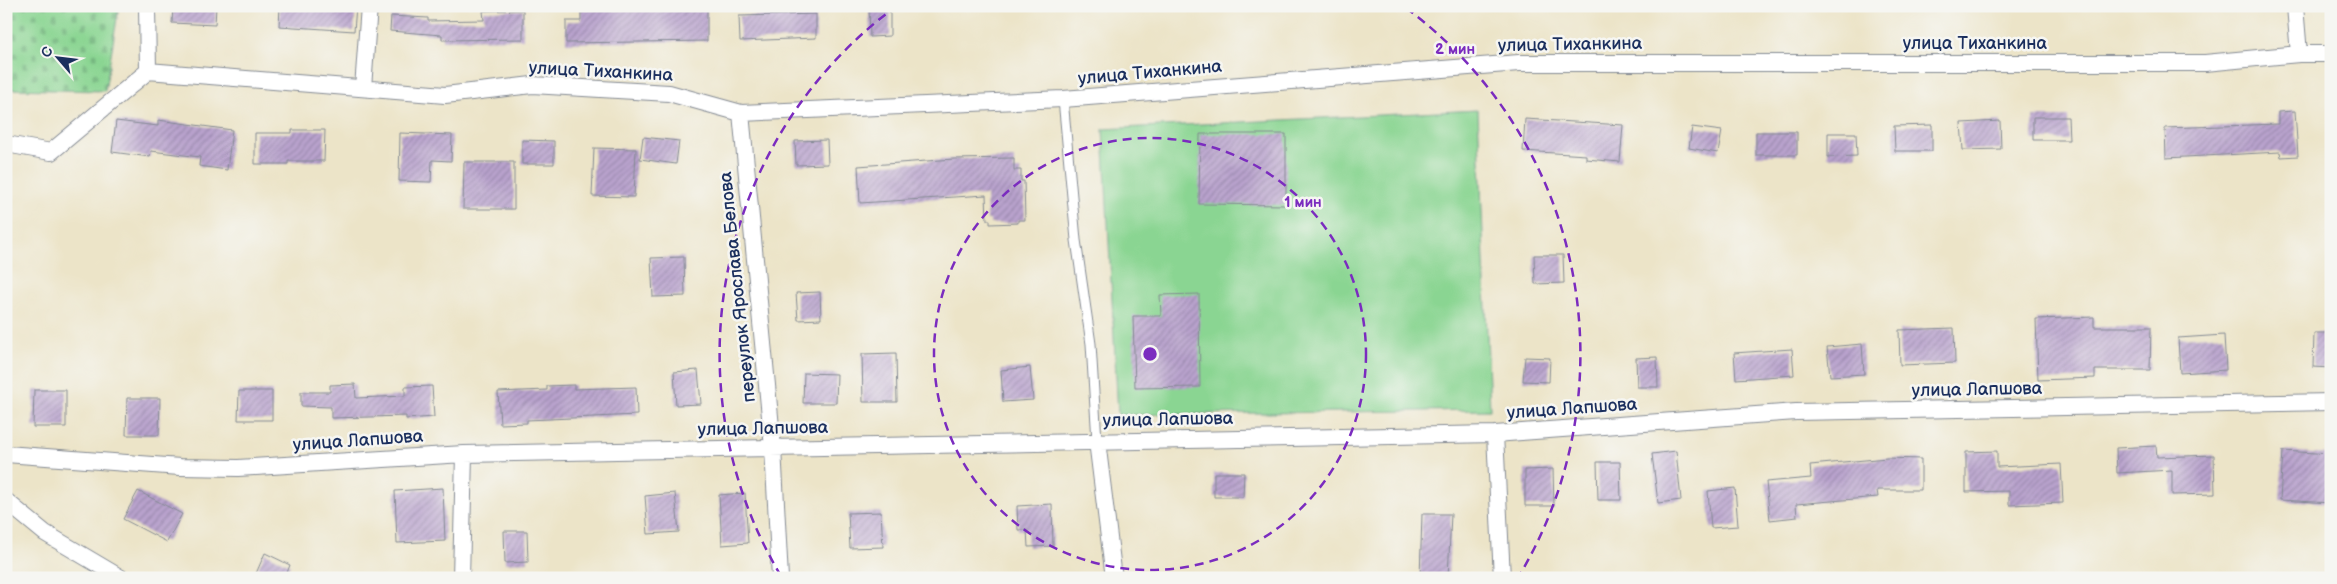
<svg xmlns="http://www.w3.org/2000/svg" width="2337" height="584" viewBox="0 0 2337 584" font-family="'Balsamiq Sans',sans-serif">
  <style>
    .green { fill: #8ad592; stroke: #528278 }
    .cemetery { fill: url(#cemetery-stones); stroke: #528278 }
    .building { fill: url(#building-hatch) }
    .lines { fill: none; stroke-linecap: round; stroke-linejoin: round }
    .service-casing { stroke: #848a93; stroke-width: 11 }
    .minor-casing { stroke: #848a93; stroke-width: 18 }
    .service { stroke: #fff; stroke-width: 9 }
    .minor { stroke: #fff; stroke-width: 16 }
    .ring { fill: none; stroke: #7b2cbf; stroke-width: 2.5; stroke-dasharray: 9 6 }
    .labels { text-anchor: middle; stroke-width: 5; stroke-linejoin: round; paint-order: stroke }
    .street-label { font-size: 18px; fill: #1b2f5e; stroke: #f6f6f2 }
    .centre { fill: #7b2cbf; stroke: #f6f6f2; stroke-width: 2.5 }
    .ring-label { font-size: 15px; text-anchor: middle; font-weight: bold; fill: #7b2cbf; stroke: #f6f6f2; stroke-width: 5; stroke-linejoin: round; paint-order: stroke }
  </style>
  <defs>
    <pattern id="cemetery-stones" width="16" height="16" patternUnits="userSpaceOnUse" patternTransform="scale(1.25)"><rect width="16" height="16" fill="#8ad592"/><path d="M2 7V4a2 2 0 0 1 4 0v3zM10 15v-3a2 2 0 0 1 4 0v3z" fill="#76b780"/></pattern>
    <pattern id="building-hatch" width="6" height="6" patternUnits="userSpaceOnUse" patternTransform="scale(1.25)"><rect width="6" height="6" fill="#b9a3cd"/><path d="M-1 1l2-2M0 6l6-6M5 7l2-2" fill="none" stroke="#9685aa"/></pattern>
  </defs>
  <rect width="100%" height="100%" fill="#f6f6f2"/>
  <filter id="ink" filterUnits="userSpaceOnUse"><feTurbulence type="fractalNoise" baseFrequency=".02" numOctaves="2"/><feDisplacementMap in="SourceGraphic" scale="10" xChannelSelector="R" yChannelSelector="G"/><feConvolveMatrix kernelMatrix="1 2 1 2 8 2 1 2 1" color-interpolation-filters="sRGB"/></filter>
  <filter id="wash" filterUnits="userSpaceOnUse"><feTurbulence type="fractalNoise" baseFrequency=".0096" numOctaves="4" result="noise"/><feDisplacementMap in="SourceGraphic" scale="20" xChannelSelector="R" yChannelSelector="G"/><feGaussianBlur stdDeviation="1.12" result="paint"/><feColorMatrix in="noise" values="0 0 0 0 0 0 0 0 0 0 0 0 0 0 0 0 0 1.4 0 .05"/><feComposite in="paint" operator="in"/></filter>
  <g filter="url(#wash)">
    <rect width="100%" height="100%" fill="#ece4c8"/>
    <path class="green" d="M 1478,110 L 1490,410 L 1118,415 L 1103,129 Z"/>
    <path class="cemetery" d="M 6,6 L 119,6 L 105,91 L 6,89 Z"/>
    <g id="blocks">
      <path class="building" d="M 173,6 L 216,6 L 215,25 L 172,23 Z
        M 280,6 L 356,6 L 354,31 L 279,26 Z
        M 635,6 L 707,6 L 707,41 L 566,43 L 566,21 L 581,21 L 581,9 L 635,10 Z
        M 869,6 L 890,6 L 890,36 L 870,37 Z
        M 523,10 L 523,39 L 442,40 L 442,35 L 390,31 L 391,16 L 428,18 L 428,21 L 484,20 L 483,11 Z
        M 816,14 L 816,38 L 740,41 L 739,16 Z
        M 2295,111 L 2298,156 L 2281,157 L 2280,152 L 2166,158 L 2165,128 L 2278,124 L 2278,112 Z
        M 2033,117 L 2068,117 L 2069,140 L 2033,140 Z
        M 1525,119 L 1623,125 L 1620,162 L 1586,159 L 1586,155 L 1523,151 Z
        M 158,120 L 232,130 L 227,170 L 199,166 L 200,157 L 151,151 L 150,157 L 112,152 L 116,121 L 158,126 Z
        M 2000,121 L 2001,149 L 1963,150 L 1961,123 Z
        M 1932,125 L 1932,151 L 1895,151 L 1894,126 Z
        M 1692,127 L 1722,131 L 1718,153 L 1689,148 Z
        M 292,130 L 325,130 L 324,161 L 288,161 L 288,164 L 255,164 L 255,133 L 292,133 Z
        M 1756,132 L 1797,132 L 1797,155 L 1756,155 Z
        M 400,133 L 452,135 L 451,161 L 432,160 L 431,182 L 399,181 Z
        M 1828,133 L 1856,133 L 1857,156 L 1828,157 Z
        M 1200,134 L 1286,134 L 1286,205 L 1199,204 Z
        M 643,137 L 679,141 L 676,164 L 640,159 Z
        M 522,140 L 554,141 L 554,164 L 522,164 Z
        M 827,140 L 828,164 L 796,165 L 795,141 Z
        M 594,148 L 636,149 L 634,197 L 592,196 Z
        M 1014,158 L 1014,170 L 1021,170 L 1021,181 L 1024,181 L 1025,220 L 1018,220 L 1018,223 L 990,224 L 990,220 L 987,220 L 986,195 L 860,203 L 858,166 L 954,159 Z
        M 464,162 L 514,162 L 514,209 L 463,209 Z
        M 1534,255 L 1563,255 L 1564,283 L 1535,284 Z
        M 684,257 L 685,296 L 653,297 L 651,258 Z
        M 820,292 L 821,319 L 798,320 L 796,293 Z
        M 1199,294 L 1200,387 L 1135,388 L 1133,316 L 1161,316 L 1160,295 Z
        M 2094,317 L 2094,327 L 2151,327 L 2150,370 L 2095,370 L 2095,378 L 2038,380 L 2036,319 Z
        M 1954,328 L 1955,363 L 1900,365 L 1899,330 Z
        M 2314,333 L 2331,333 L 2331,368 L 2313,367 Z
        M 2224,335 L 2226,370 L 2180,373 L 2178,338 Z
        M 1862,344 L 1864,374 L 1830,376 L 1827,347 Z
        M 1792,349 L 1794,375 L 1736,379 L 1734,353 Z
        M 896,353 L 897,402 L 863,402 L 862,354 Z
        M 1525,357 L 1550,358 L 1549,382 L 1523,381 Z
        M 1657,357 L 1658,387 L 1637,387 L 1636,358 Z
        M 1030,367 L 1033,400 L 1003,402 L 1001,370 Z
        M 698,370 L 701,404 L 676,405 L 674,372 Z
        M 804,373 L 837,374 L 836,403 L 803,403 Z
        M 355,384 L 356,398 L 405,396 L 405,387 L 432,386 L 434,417 L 406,419 L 406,416 L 331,418 L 331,407 L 301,406 L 301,392 L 330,392 L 330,385 Z
        M 574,385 L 574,389 L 636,387 L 637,415 L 527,420 L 527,423 L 500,424 L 498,392 L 547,390 L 547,386 Z
        M 34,390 L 66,390 L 66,427 L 33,427 Z
        M 239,391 L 272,391 L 272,420 L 238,420 Z
        M 127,398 L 160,398 L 159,435 L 126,435 Z
        M 2156,446 L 2157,457 L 2214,455 L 2215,494 L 2172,495 L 2172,470 L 2117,473 L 2116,448 Z
        M 1676,451 L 1681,500 L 1658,503 L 1652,454 Z
        M 1997,451 L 1997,467 L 2061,464 L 2063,503 L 2009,505 L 2009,491 L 1966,492 L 1966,452 Z
        M 2283,451 L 2331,454 L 2331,503 L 2280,500 Z
        M 1887,458 L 1921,459 L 1921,490 L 1877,490 L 1878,497 L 1796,504 L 1797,517 L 1770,520 L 1766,482 L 1811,478 L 1810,465 Z
        M 1597,462 L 1620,462 L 1621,500 L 1598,500 Z
        M 1553,469 L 1554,506 L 1525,506 L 1525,470 Z
        M 1214,473 L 1244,473 L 1243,497 L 1214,497 Z
        M 443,488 L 445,541 L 397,543 L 395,491 Z
        M 1735,488 L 1738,526 L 1711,528 L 1708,491 Z
        M 138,491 L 182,514 L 167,542 L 123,519 Z
        M 675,493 L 679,532 L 648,534 L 645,496 Z
        M 745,493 L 748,543 L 722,545 L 719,495 Z
        M 1052,504 L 1053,546 L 1028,547 L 1027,530 L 1018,530 L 1017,506 Z
        M 881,512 L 883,547 L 850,548 L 848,513 Z
        M 1422,514 L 1451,514 L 1448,578 L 1420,578 Z
        M 504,531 L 527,531 L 528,562 L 505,563 Z
        M 265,553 L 290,565 L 285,578 L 254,578 Z"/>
    </g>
  </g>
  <g filter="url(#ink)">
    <use href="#blocks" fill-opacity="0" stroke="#848a93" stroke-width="1"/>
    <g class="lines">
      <defs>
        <path id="service" d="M 1063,99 L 1076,240 L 1091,344 L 1097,441"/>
        <path id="minor" d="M 147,6 L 148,71
          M 2295,6 L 2299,54
          M 363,88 L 369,6
          M 741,113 L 773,448 L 780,578
          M 6,144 L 51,152 L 148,71 L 445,95 L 532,85 L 669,93 L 741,113 L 1063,99 L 1519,63 L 2205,63 L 2299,54 L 2331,54
          M 1495,434 L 1502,578
          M 1097,441 L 1114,578
          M 6,454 L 180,467 L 238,468 L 464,454 L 1495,434 L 1796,412 L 2331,402
          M 6,501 L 45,533 L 121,578
          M 461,578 L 464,454"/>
      </defs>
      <use href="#service" class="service-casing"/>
      <use href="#minor" class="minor-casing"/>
      <use href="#service" class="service"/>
      <use href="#minor" class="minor"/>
    </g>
  </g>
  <g class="ring">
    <circle cx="1150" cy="354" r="216"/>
    <path d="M781 576A431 431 0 0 1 894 8M1406 8A431 431 0 0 1 1519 576"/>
  </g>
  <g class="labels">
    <g class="street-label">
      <text x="1975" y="49">улица Тиханкина</text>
      <text transform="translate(1570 44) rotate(-1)" y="6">улица Тиханкина</text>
      <text transform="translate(601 71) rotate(3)" y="6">улица Тиханкина</text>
      <text transform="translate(1150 72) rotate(-5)" y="6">улица Тиханкина</text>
      <text transform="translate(737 287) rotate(-96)" y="6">переулок Ярослава Белова</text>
      <text transform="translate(1977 389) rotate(-1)" y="6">улица Лапшова</text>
      <text transform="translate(1572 408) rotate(-4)" y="6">улица Лапшова</text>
      <text transform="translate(1168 419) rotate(-1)" y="6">улица Лапшова</text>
      <text transform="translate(763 428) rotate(-1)" y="6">улица Лапшова</text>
      <text transform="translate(358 440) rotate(-4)" y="6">улица Лапшова</text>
    </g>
  </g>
  <circle cx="1150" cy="354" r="8" class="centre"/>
  <g class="ring-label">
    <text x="1455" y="54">2 мин</text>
    <text x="1303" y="207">1 мин</text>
  </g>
  <rect width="2337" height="584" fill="none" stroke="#f6f6f2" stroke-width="25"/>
  <g transform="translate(58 58) rotate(298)" stroke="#f6f6f2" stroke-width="4" paint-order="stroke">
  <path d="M0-4L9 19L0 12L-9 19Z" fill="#1b2f5e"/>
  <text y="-8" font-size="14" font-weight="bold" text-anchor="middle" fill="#1b2f5e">С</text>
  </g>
</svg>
